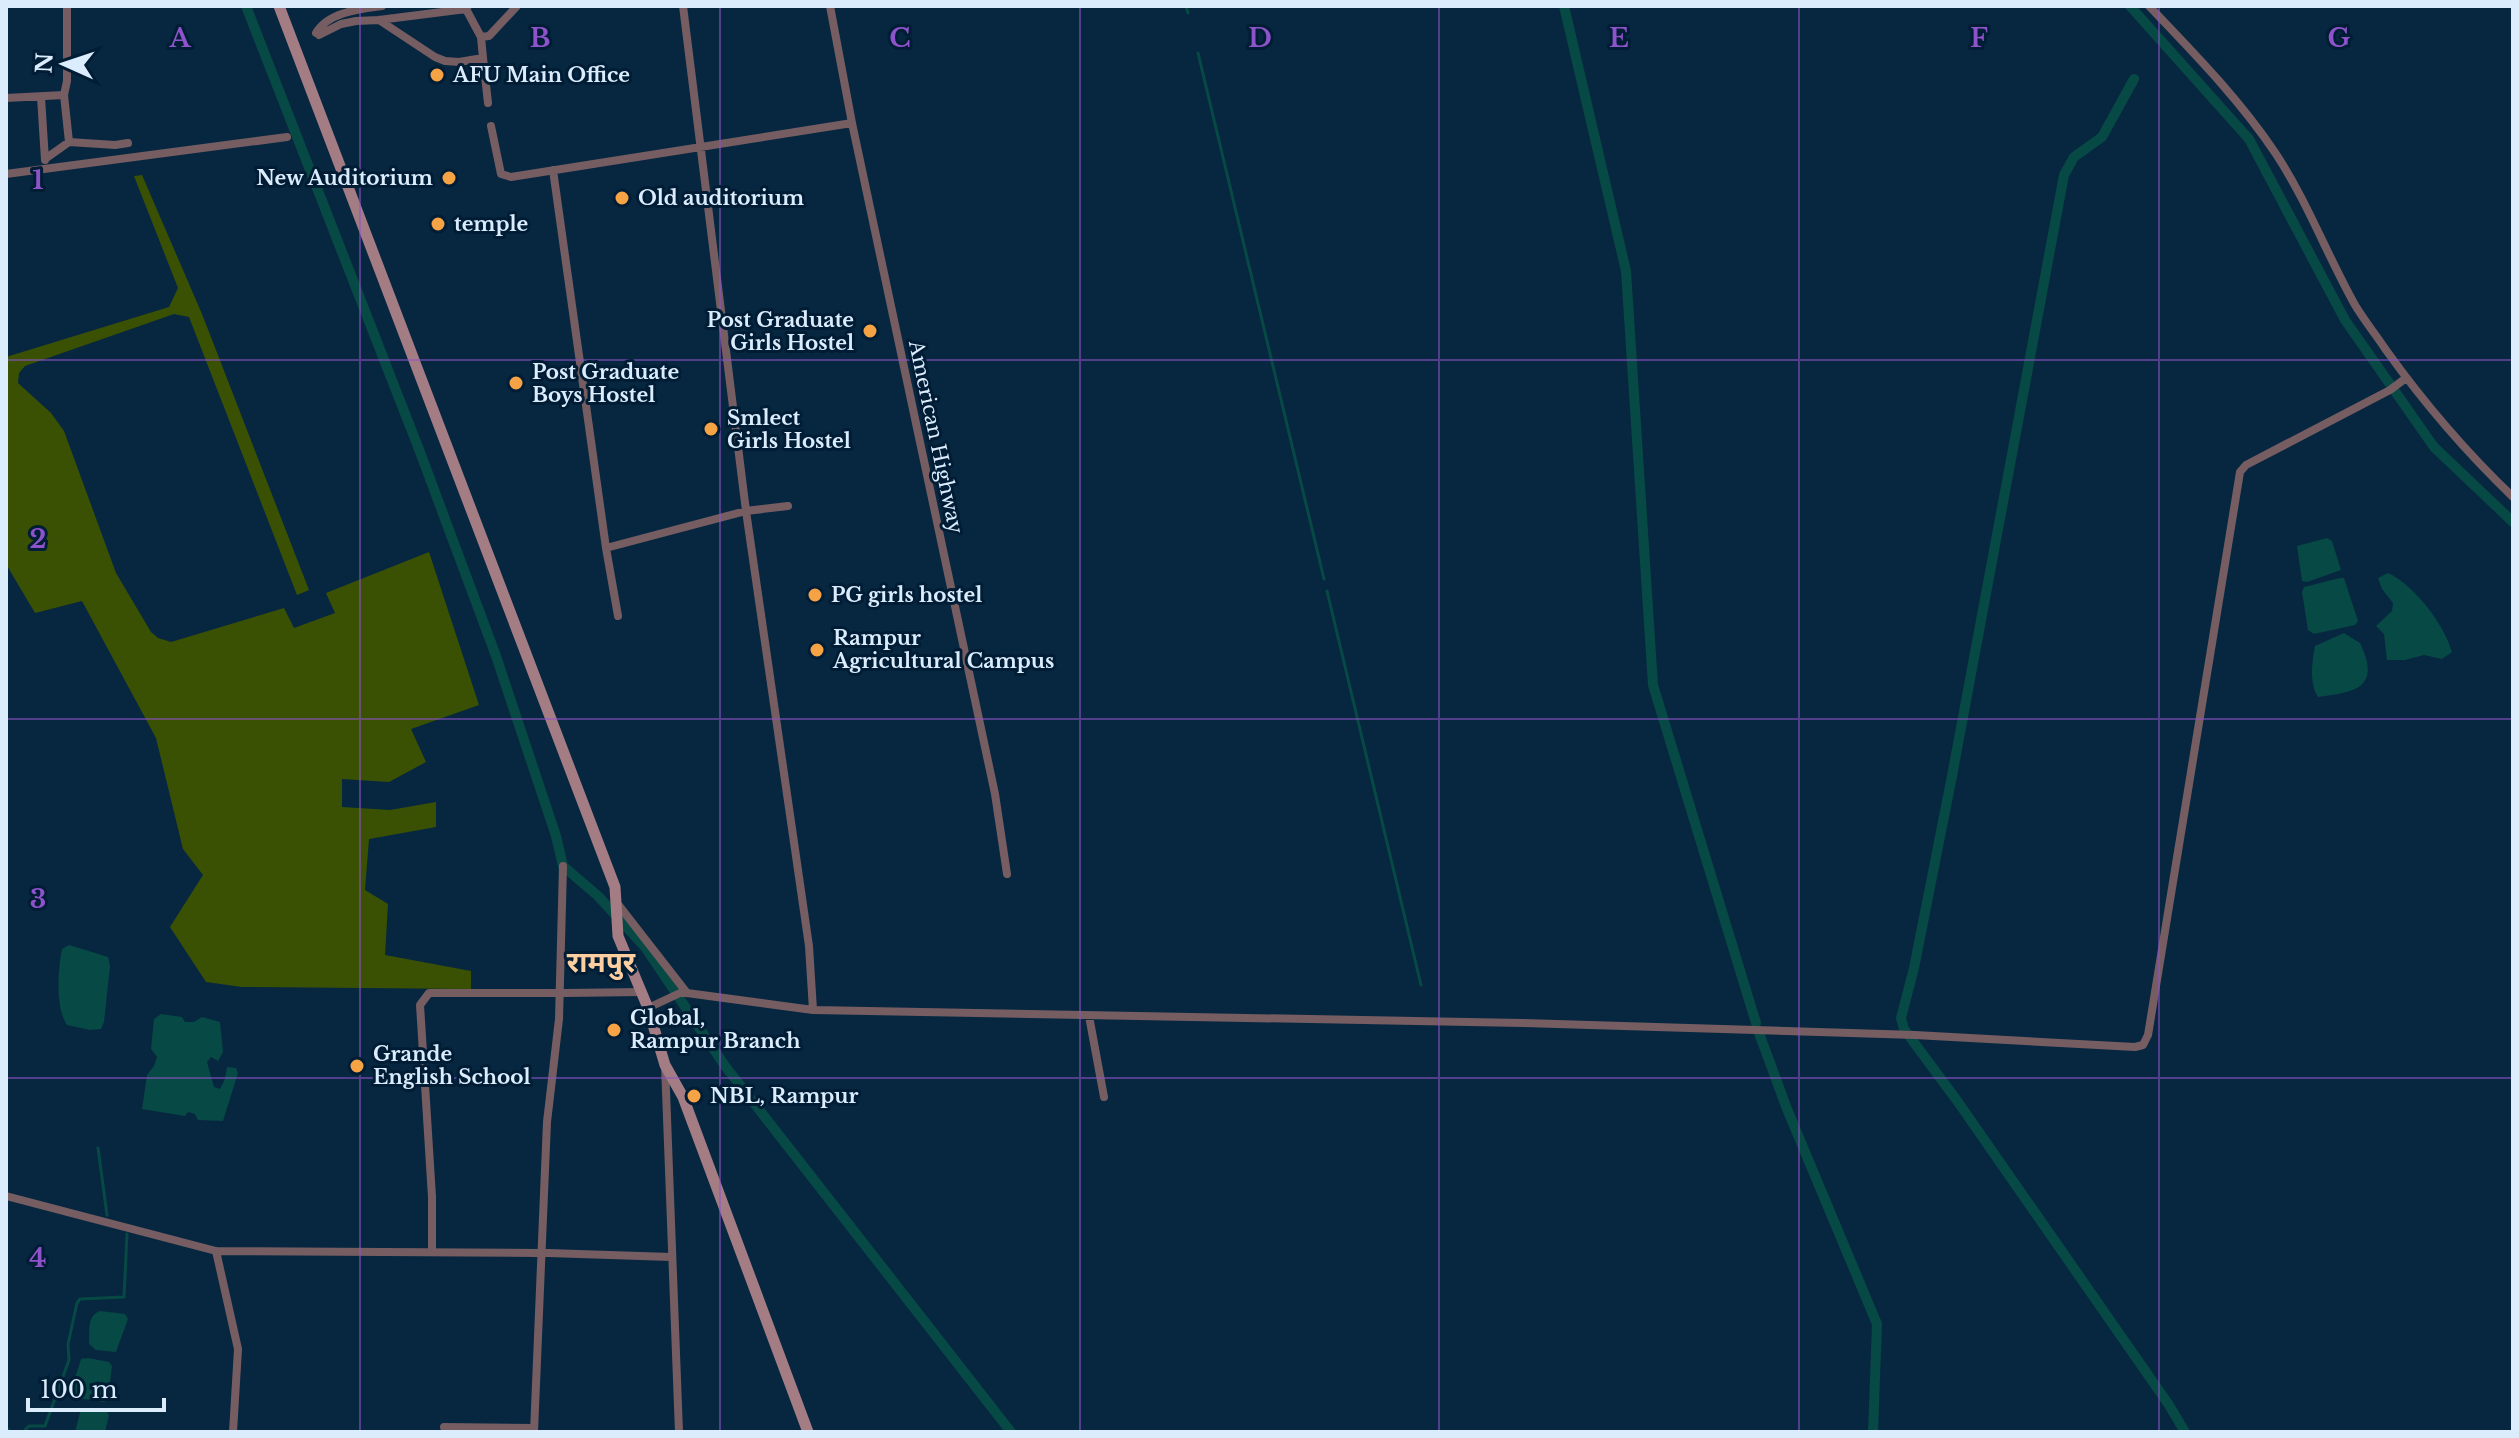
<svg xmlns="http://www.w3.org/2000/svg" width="2519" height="1438" viewBox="0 0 2519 1438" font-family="'Libre Baskerville','Noto Sans Devanagari',serif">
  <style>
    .green { fill: #3a5104 }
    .water { fill: #074944 }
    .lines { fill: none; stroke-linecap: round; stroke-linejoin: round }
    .stream { stroke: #074944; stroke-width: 3 }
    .canal { stroke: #074944; stroke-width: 10 }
    .street { stroke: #765d62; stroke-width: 8 }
    .secondary { stroke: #a47d84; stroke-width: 11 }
    .street-bridge { stroke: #765d62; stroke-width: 8 }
    .grid { fill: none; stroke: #8e53cb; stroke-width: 2; stroke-opacity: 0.55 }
    .poi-dot { fill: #f5a345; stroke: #001d35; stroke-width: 3 }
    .labels { text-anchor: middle; stroke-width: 6; stroke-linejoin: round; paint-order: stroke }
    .poi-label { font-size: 20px; font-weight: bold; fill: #dbedfd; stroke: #001d35; text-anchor: start }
    .street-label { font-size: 20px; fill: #dbedfd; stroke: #001d35 }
    .district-label { font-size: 28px; font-weight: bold; fill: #fdcfa0; stroke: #001d35 }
    .grid-label { font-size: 26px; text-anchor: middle; font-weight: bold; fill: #8e53cb; stroke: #001d35; stroke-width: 6; stroke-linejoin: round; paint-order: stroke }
  </style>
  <rect width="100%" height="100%" fill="#072740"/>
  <path class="green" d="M 142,175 L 202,314 L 309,590 L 297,595 L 189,317 L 174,314 L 25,366 L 19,373 L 18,383 L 51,413 L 64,431 L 116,573 L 151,632 L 158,638 L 171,642 L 284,608 L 294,628 L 335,613 L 326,593 L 429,552 L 479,705 L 411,729 L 426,762 L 389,782 L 342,779 L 342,807 L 390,810 L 436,802 L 436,827 L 369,839 L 365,890 L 388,904 L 385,955 L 471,971 L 471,989 L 242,987 L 206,982 L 170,927 L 203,875 L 183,849 L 156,738 L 82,601 L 35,613 L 6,564 L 6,357 L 169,307 L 178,288 L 134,176 Z"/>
  <path class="water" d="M 2327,538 L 2332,541 L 2341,570 L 2307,582 L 2302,581 L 2297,546 Z
    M 2388,573 C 2414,585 2444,624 2452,652 L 2442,659 L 2424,655 L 2405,660 L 2387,660 L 2384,634 L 2376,626 L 2392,611 L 2393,603 L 2382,589 L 2378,578 Z
    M 2340,578 L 2344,578 L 2358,621 L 2355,625 L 2314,634 L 2308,630 L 2302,592 L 2304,587 Z
    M 2344,633 L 2360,643 C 2381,687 2357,692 2318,697 C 2309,683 2312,662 2315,646 Z
    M 69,945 L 108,957 L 110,966 L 104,1022 L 101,1029 L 90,1030 L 67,1025 C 55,1007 58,970 62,949 Z
    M 161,1014 L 182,1017 L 185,1022 L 194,1022 L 202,1017 L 220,1022 L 223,1052 L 218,1061 L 211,1057 L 207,1062 L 214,1087 L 220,1089 L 225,1079 L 227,1067 L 236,1068 L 238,1073 L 223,1121 L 198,1120 L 195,1114 L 188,1112 L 185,1116 L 142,1109 L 147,1075 L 154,1066 L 157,1057 L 151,1049 L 154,1019 Z
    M 100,1311 L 125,1314 L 128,1319 L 116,1352 L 96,1350 L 89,1344 C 90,1332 86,1316 100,1311 Z
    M 88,1358 L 109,1362 L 112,1366 L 108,1399 L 104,1402 L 73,1397 L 70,1394 L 81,1359 Z
    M 81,1409 L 105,1409 L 109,1415 L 105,1432 L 75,1432 Z"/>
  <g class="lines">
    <path class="stream" d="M 1186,6 L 1188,13
      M 1198,53 L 1324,579
      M 1327,591 L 1421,985
      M 98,1148 L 107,1215
      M 6,1428 L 11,1432
      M 23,1432 L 29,1426 L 45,1426 L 69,1360 L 68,1344 L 77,1303 L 80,1299 L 124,1297 L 127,1234"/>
    <path class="canal" d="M 246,6 L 420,452 L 496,656 L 556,836 L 563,866 L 598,896 L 645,947 L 725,1066 L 1011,1432
      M 1564,6 L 1626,271 L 1653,685 L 1756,1023
      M 2130,6 L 2249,139 L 2345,320 L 2434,447 L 2513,522
      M 2134,79 L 2102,137 L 2074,157 L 2064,175 L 1952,776 L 1914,968 L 1901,1018 L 1904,1029 L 1958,1102 L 2169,1405 L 2185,1432
      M 1759,1033 L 1787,1109 L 1877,1324 L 1873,1432"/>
    <path class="street" d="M 683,6 L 746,511 L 809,946 L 813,1010
      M 830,6 L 852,123 L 995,794 L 1007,874
      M 2149,6 C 2194,53 2240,100 2276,154 C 2307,201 2327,255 2355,305 C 2364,320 2376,335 2386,350 C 2424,403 2466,452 2513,497
      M 379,20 L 435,57 L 445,61 L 459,62 L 483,58 L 481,37 L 466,9
      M 316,33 C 328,12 360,9 382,6
      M 319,35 L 341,24 L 356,21 L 379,20 L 466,9 L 468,6
      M 481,37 L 489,36 L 517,6
      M 483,58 L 488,103
      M 64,95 L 69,142
      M 41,97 L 45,160
      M 6,98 L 64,95 L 67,81 L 67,6
      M 491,126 L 501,174 L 511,177 L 852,123
      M 45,159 L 69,142 L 115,145 L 128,143
      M 553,170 L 606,548 L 618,616
      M 6,174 L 287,137
      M 606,548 L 746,511 L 788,506
      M 617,903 L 687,993
      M 565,993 L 642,992
      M 648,1008 L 680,993 L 687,993 L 813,1010 L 1523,1023 L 1915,1035 L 2135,1047 L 2143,1045 L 2148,1035 L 2240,472 L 2246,465 L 2390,390 L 2406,378
      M 1089,1016 L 1104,1097
      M 665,1065 L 679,1432
      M 6,1196 L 216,1251 L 537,1253
      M 216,1251 L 238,1349 L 233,1432
      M 432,1251 L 432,1197 L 420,1005 L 429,993 L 555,993
      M 548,1253 L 671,1257
      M 444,1427 L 534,1428
      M 534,1432 L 547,1122 L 559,1019 L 563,866"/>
    <path class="secondary" d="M 279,6 L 615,887 L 618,936 L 648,1008 L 665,1065 L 683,1097 L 808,1432"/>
    <path class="street-bridge" d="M 555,993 L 565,993
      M 537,1253 L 548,1253"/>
  </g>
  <path class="grid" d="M 360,6 L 360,1432M 720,6 L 720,1432M 1080,6 L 1080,1432M 1439,6 L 1439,1432M 1799,6 L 1799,1432M 2159,6 L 2159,1432M 6,360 L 2513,360M 6,719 L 2513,719M 6,1078 L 2513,1078"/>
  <g class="poi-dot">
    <circle cx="437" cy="75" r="8"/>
    <circle cx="449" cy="178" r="8"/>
    <circle cx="622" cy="198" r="8"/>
    <circle cx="438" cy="224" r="8"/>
    <circle cx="870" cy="331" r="8"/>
    <circle cx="516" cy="383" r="8"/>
    <circle cx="711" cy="429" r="8"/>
    <circle cx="815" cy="595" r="8"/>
    <circle cx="817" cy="650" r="8"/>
    <circle cx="614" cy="1030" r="8"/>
    <circle cx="357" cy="1066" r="8"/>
    <circle cx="694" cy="1096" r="8"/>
  </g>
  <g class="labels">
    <g class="poi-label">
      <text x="453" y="82">AFU Main Office</text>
      <text x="433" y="185" text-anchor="end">New Auditorium</text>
      <text x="638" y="205">Old auditorium</text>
      <text x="454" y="231">temple</text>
      <text x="854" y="327" text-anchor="end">Post Graduate<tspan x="854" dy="23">Girls Hostel</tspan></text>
      <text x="532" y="379">Post Graduate<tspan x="532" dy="23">Boys Hostel</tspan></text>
      <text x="727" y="425">Smlect<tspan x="727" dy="23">Girls Hostel</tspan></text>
      <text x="831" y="602">PG girls hostel</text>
      <text x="833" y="645">Rampur<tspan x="833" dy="23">Agricultural Campus</tspan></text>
      <text x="630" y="1025">Global,<tspan x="630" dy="23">Rampur Branch</tspan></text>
      <text x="373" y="1061">Grande<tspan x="373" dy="23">English School</tspan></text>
      <text x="710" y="1103">NBL, Rampur</text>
    </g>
    <g class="street-label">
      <text transform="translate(936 437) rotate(78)" y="7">American Highway</text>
    </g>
    <g class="district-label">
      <text x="601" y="972">रामपुर</text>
    </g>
  </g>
  <g class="grid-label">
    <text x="180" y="47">A</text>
    <text x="540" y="47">B</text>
    <text x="900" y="47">C</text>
    <text x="1260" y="47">D</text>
    <text x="1619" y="47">E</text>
    <text x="1979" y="47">F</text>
    <text x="2339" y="47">G</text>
    <text x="38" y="189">1</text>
    <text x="38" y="548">2</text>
    <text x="38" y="908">3</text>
    <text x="38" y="1267">4</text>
  </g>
  <rect width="2519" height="1438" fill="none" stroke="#dbedfd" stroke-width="16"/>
  <g transform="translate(64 64) rotate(273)" stroke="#001d35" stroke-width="6" paint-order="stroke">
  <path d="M0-6L14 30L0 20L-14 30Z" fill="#dbedfd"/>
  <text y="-12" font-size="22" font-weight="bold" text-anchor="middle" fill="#dbedfd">N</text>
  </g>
  <path d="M28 1398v12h136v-12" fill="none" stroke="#dbedfd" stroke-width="4"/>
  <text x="40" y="1398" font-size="24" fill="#dbedfd" stroke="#001d35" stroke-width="6" paint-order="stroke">100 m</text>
</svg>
